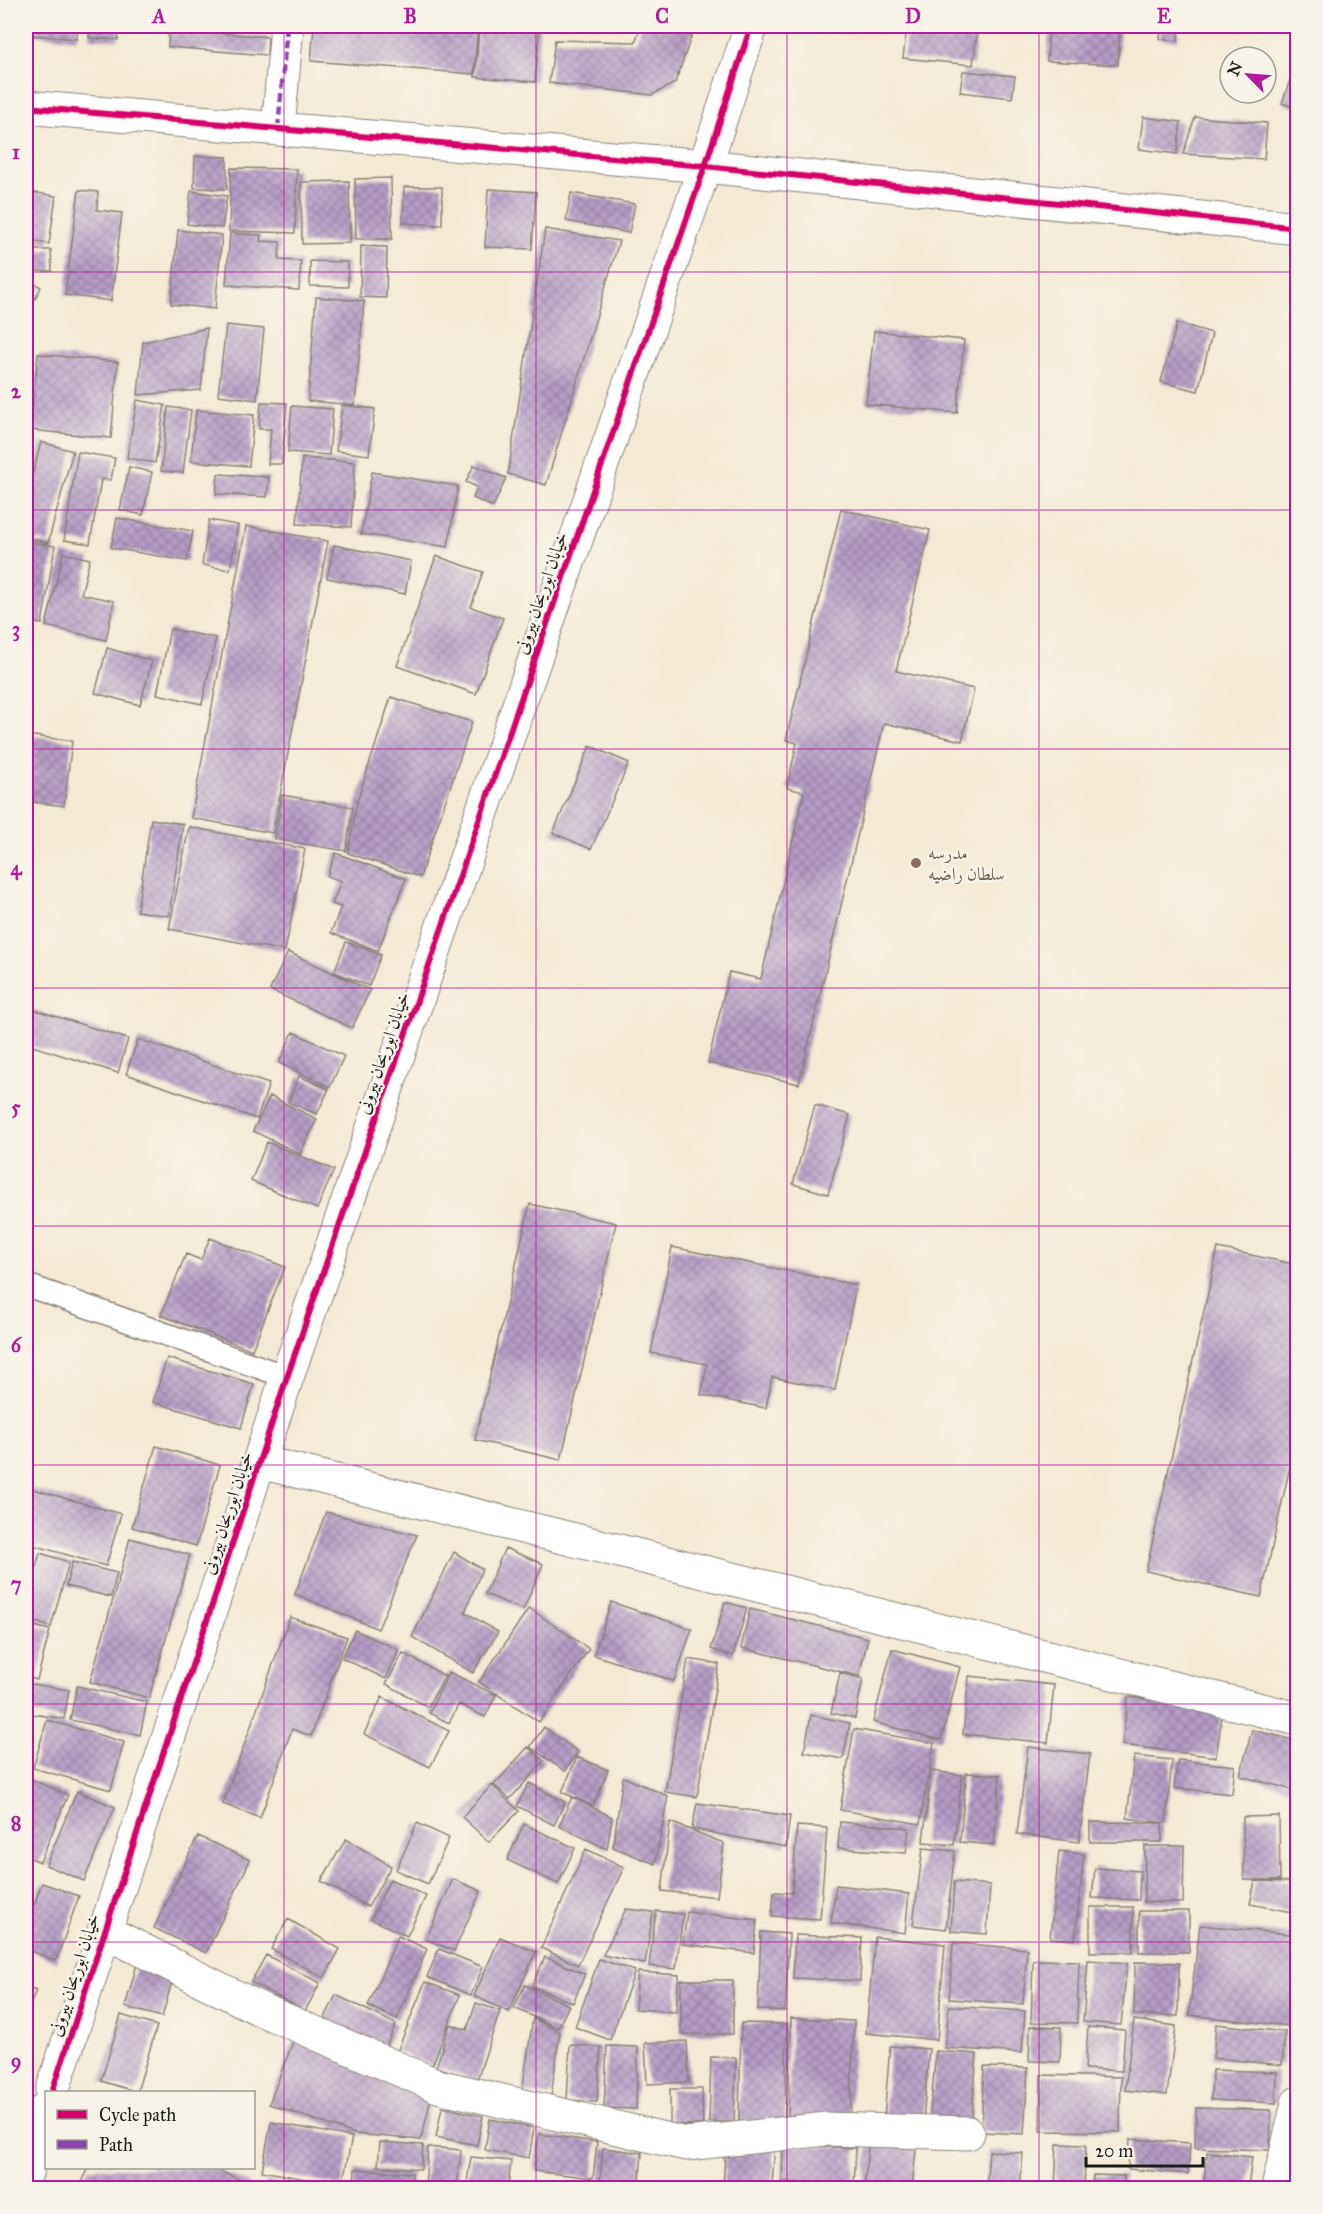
<svg xmlns="http://www.w3.org/2000/svg" width="1323" height="2214" viewBox="0 0 1323 2214" font-family="'IM FELL Great Primer',Amiri,serif">
  <style>
    .building { fill: url(#building-cross-hatch) }
    .lines { fill: none; stroke-linecap: round; stroke-linejoin: round }
    .service-casing { stroke: #888278; stroke-width: 25 }
    .minor-casing { stroke: #888278; stroke-width: 35 }
    .tertiary-casing { stroke: #888278; stroke-width: 35 }
    .service { stroke: #fff; stroke-width: 22 }
    .minor { stroke: #fff; stroke-width: 33 }
    .tertiary { stroke: #fff; stroke-width: 33 }
    .quiet { stroke: #8e44ad; stroke-width: 4.5; stroke-dasharray: 9 4.5; stroke-linecap: butt }
    .cycleway-casing { stroke: #f7f3e8; stroke-width: 10 }
    .cycleway { stroke: #d6006c; stroke-width: 6 }
    .grid { fill: none; stroke: #b5179e; stroke-width: 1.5; stroke-opacity: 0.55 }
    .education-dot { fill: #8d6e63; stroke: #f7f3e8; stroke-width: 2 }
    .labels { text-anchor: middle; stroke-width: 5; stroke-linejoin: round; paint-order: stroke }
    .street-label { font-size: 18px; fill: #1c1c1c; stroke: #f7f3e8 }
    .education-label { font-size: 18px; fill: #785e54; stroke: #f7f3e8; text-anchor: start }
    .neatline { fill: none; stroke: #b5179e; stroke-width: 2 }
    .grid-label { font-size: 20px; text-anchor: middle; font-weight: bold; fill: #b5179e }
  </style>
  <defs>
    <pattern id="building-cross-hatch" width="8" height="8" patternUnits="userSpaceOnUse" patternTransform="scale(1.5)"><rect width="8" height="8" fill="#b89dc7"/><path d="M0 0l8 8M0 8l8-8" fill="none" stroke="#957fa1"/></pattern>
  </defs>
  <rect width="100%" height="100%" fill="#f7f3e8"/>
  <filter id="ink" filterUnits="userSpaceOnUse"><feTurbulence type="fractalNoise" baseFrequency=".0167" numOctaves="2"/><feDisplacementMap in="SourceGraphic" scale="12" xChannelSelector="R" yChannelSelector="G"/><feConvolveMatrix kernelMatrix="1 2 1 2 8 2 1 2 1" color-interpolation-filters="sRGB"/></filter>
  <filter id="wash" filterUnits="userSpaceOnUse"><feTurbulence type="fractalNoise" baseFrequency=".008" numOctaves="4" result="noise"/><feDisplacementMap in="SourceGraphic" scale="24" xChannelSelector="R" yChannelSelector="G"/><feGaussianBlur stdDeviation="1.35" result="paint"/><feColorMatrix in="noise" values="0 0 0 0 0 0 0 0 0 0 0 0 0 0 0 0 0 1.4 0 .05"/><feComposite in="paint" operator="in"/></filter>
  <g filter="url(#wash)">
    <rect width="100%" height="100%" fill="#f4e9d4"/>
    <g id="blocks">
      <path class="building" d="M 31,26 L 78,26 L 77,39 L 30,35 Z
        M 90,26 L 119,26 L 118,40 L 89,38 Z
        M 314,26 L 478,26 L 474,74 L 311,61 Z
        M 479,26 L 540,28 L 535,82 L 475,77 Z
        M 641,26 L 695,26 L 675,83 L 652,95 L 549,83 L 555,40 L 635,42 Z
        M 907,26 L 978,26 L 973,65 L 903,58 Z
        M 1049,26 L 1120,26 L 1118,65 L 1047,61 Z
        M 1161,26 L 1179,26 L 1178,41 L 1160,39 Z
        M 169,29 L 268,37 L 267,55 L 168,47 Z
        M 1297,60 L 1298,61 L 1298,109 L 1282,103 Z
        M 963,71 L 1015,76 L 1012,98 L 960,92 Z
        M 1143,117 L 1181,122 L 1177,154 L 1139,149 Z
        M 1195,117 L 1267,123 L 1264,159 L 1183,154 Z
        M 195,156 L 227,157 L 227,189 L 194,188 Z
        M 231,168 L 297,169 L 295,233 L 229,231 Z
        M 391,178 L 392,239 L 356,239 L 355,179 Z
        M 349,181 L 350,243 L 302,244 L 301,182 Z
        M 404,187 L 442,187 L 442,225 L 403,223 Z
        M 488,189 L 536,192 L 532,249 L 485,247 Z
        M 79,190 L 98,192 L 97,210 L 122,213 L 111,301 L 65,295 Z
        M 26,191 L 56,196 L 49,244 L 26,240 Z
        M 191,191 L 227,196 L 222,228 L 187,224 Z
        M 571,193 L 635,204 L 629,233 L 566,221 Z
        M 545,229 L 619,241 L 546,485 L 508,474 Z
        M 178,230 L 222,235 L 215,309 L 171,304 Z
        M 230,233 L 261,235 L 260,241 L 280,242 L 279,260 L 301,261 L 299,290 L 226,285 Z
        M 361,246 L 387,247 L 386,298 L 360,297 Z
        M 26,250 L 51,250 L 52,271 L 26,271 Z
        M 310,261 L 348,262 L 348,287 L 310,286 Z
        M 26,279 L 41,287 L 26,317 Z
        M 316,297 L 364,301 L 355,405 L 308,401 Z
        M 1177,323 L 1212,333 L 1198,391 L 1161,382 Z
        M 226,325 L 264,329 L 257,400 L 218,395 Z
        M 207,328 L 201,390 L 138,395 L 143,342 Z
        M 874,331 L 964,340 L 957,413 L 866,404 Z
        M 38,354 L 118,362 L 111,438 L 30,430 Z
        M 137,400 L 165,405 L 155,463 L 127,458 Z
        M 261,402 L 287,403 L 282,464 L 268,464 L 271,429 L 259,429 Z
        M 342,405 L 375,409 L 369,455 L 336,451 Z
        M 292,406 L 333,409 L 329,455 L 288,452 Z
        M 168,407 L 191,410 L 183,473 L 161,471 Z
        M 196,410 L 254,415 L 249,466 L 191,461 Z
        M 41,442 L 73,451 L 48,543 L 26,537 L 26,500 Z
        M 78,452 L 115,458 L 111,480 L 101,479 L 90,544 L 64,540 Z
        M 302,458 L 355,462 L 351,527 L 297,524 Z
        M 474,465 L 506,478 L 493,507 L 473,498 L 477,487 L 466,482 Z
        M 129,467 L 152,472 L 143,515 L 120,510 Z
        M 372,472 L 458,486 L 448,547 L 361,534 Z
        M 218,474 L 269,477 L 267,497 L 216,494 Z
        M 841,509 L 930,530 L 896,671 L 974,689 L 962,741 L 884,723 L 799,1084 L 708,1063 L 729,972 L 761,979 L 804,792 L 787,788 L 797,743 L 786,740 Z
        M 117,518 L 193,531 L 187,561 L 111,548 Z
        M 209,520 L 238,525 L 230,570 L 202,565 Z
        M 246,526 L 328,541 L 273,833 L 191,818 Z
        M 26,541 L 55,546 L 42,624 L 26,621 Z
        M 334,545 L 411,561 L 405,594 L 327,578 Z
        M 63,553 L 90,559 L 81,594 L 114,601 L 106,640 L 46,626 Z
        M 436,556 L 483,572 L 471,607 L 503,618 L 476,694 L 397,666 Z
        M 170,629 L 216,638 L 202,704 L 157,694 Z
        M 107,648 L 152,661 L 140,705 L 95,693 Z
        M 391,697 L 472,722 L 420,877 L 348,853 L 357,802 Z
        M 26,735 L 72,741 L 64,806 L 26,801 Z
        M 590,746 L 629,763 L 591,849 L 553,833 Z
        M 282,795 L 353,807 L 346,851 L 275,839 Z
        M 151,819 L 183,824 L 169,916 L 137,911 Z
        M 189,827 L 305,849 L 285,951 L 169,929 Z
        M 336,853 L 406,879 L 378,951 L 331,933 L 341,907 L 332,904 L 341,881 L 327,876 Z
        M 346,942 L 381,955 L 369,986 L 334,972 Z
        M 288,952 L 370,990 L 352,1028 L 270,990 Z
        M 26,1007 L 128,1039 L 118,1073 L 26,1044 Z
        M 293,1032 L 344,1056 L 330,1087 L 279,1063 Z
        M 138,1039 L 269,1084 L 257,1119 L 126,1074 Z
        M 299,1076 L 329,1089 L 317,1114 L 288,1102 Z
        M 270,1096 L 317,1119 L 300,1154 L 253,1131 Z
        M 815,1105 L 850,1115 L 828,1194 L 793,1184 Z
        M 267,1142 L 334,1170 L 317,1209 L 251,1181 Z
        M 530,1204 L 616,1223 L 561,1460 L 475,1440 Z
        M 210,1238 L 285,1267 L 252,1350 L 161,1315 L 186,1254 L 201,1260 Z
        M 672,1247 L 856,1285 L 835,1390 L 772,1377 L 766,1408 L 701,1395 L 707,1364 L 651,1353 Z
        M 1218,1248 L 1298,1265 L 1298,1430 L 1261,1597 L 1146,1571 Z
        M 167,1358 L 254,1384 L 241,1428 L 153,1402 Z
        M 156,1446 L 220,1465 L 196,1546 L 132,1527 Z
        M 26,1487 L 121,1514 L 106,1566 L 26,1543 Z
        M 326,1512 L 417,1535 L 378,1629 L 295,1594 Z
        M 130,1538 L 190,1555 L 149,1698 L 90,1682 Z
        M 505,1548 L 543,1564 L 523,1610 L 485,1594 Z
        M 454,1552 L 482,1569 L 465,1612 L 498,1632 L 473,1673 L 412,1637 Z
        M 40,1553 L 69,1562 L 51,1627 L 26,1619 L 26,1602 Z
        M 26,1555 L 33,1557 L 26,1579 Z
        M 72,1562 L 117,1573 L 111,1597 L 66,1586 Z
        M 611,1602 L 692,1629 L 674,1681 L 594,1655 Z
        M 725,1602 L 747,1608 L 733,1656 L 711,1649 Z
        M 529,1608 L 589,1649 L 539,1722 L 479,1682 Z
        M 750,1609 L 868,1638 L 859,1676 L 741,1648 Z
        M 290,1617 L 347,1637 L 311,1736 L 292,1729 L 260,1818 L 223,1804 Z
        M 26,1624 L 50,1630 L 37,1680 L 26,1677 Z
        M 355,1630 L 399,1650 L 386,1679 L 342,1658 Z
        M 892,1649 L 960,1667 L 941,1740 L 873,1722 Z
        M 403,1653 L 445,1676 L 428,1707 L 386,1684 Z
        M 688,1659 L 719,1664 L 697,1797 L 665,1792 Z
        M 449,1672 L 496,1695 L 485,1717 L 459,1704 L 449,1723 L 429,1713 Z
        M 840,1673 L 863,1679 L 855,1718 L 831,1713 Z
        M 969,1676 L 1054,1685 L 1048,1743 L 963,1734 Z
        M 26,1683 L 69,1690 L 64,1719 L 26,1713 Z
        M 77,1686 L 147,1702 L 140,1735 L 70,1720 Z
        M 382,1697 L 449,1731 L 430,1767 L 364,1734 Z
        M 1128,1697 L 1223,1709 L 1216,1757 L 1122,1745 Z
        M 811,1715 L 850,1723 L 843,1759 L 804,1752 Z
        M 47,1720 L 124,1742 L 111,1790 L 33,1768 Z
        M 544,1727 L 578,1752 L 565,1771 L 530,1747 Z
        M 854,1729 L 934,1743 L 920,1824 L 840,1810 Z
        M 1252,1730 L 1298,1741 L 1298,1776 L 1294,1790 L 1240,1776 Z
        M 528,1747 L 544,1761 L 510,1799 L 494,1785 Z
        M 1028,1747 L 1090,1754 L 1079,1842 L 1017,1834 Z
        M 1134,1756 L 1172,1760 L 1166,1823 L 1127,1818 Z
        M 577,1757 L 608,1770 L 593,1806 L 562,1792 Z
        M 1178,1760 L 1235,1766 L 1232,1794 L 1174,1788 Z
        M 931,1771 L 962,1775 L 954,1845 L 923,1842 Z
        M 966,1773 L 1000,1775 L 994,1845 L 960,1842 Z
        M 623,1777 L 668,1796 L 655,1864 L 613,1847 Z
        M 28,1778 L 68,1795 L 40,1862 L 26,1856 L 26,1783 Z
        M 529,1783 L 565,1802 L 554,1825 L 517,1806 Z
        M 492,1785 L 519,1811 L 489,1842 L 462,1817 Z
        M 77,1791 L 115,1807 L 84,1881 L 46,1865 Z
        M 572,1797 L 612,1817 L 607,1849 L 559,1826 Z
        M 697,1803 L 790,1816 L 786,1847 L 692,1829 Z
        M 1279,1816 L 1280,1880 L 1244,1880 L 1243,1817 Z
        M 670,1822 L 724,1843 L 717,1897 L 662,1891 Z
        M 840,1822 L 909,1828 L 906,1853 L 838,1848 Z
        M 1090,1822 L 1162,1823 L 1162,1842 L 1090,1842 Z
        M 417,1823 L 449,1838 L 428,1884 L 396,1870 Z
        M 524,1824 L 575,1848 L 558,1884 L 507,1860 Z
        M 797,1826 L 827,1828 L 820,1919 L 772,1916 L 774,1892 L 792,1893 Z
        M 198,1836 L 250,1860 L 206,1953 L 154,1928 Z
        M 346,1839 L 391,1866 L 368,1907 L 321,1881 Z
        M 1145,1846 L 1184,1846 L 1183,1903 L 1144,1902 Z
        M 923,1848 L 955,1851 L 946,1929 L 913,1925 Z
        M 586,1849 L 624,1867 L 578,1965 L 541,1948 Z
        M 1059,1851 L 1084,1854 L 1075,1940 L 1050,1938 Z
        M 1298,1860 L 1298,1874 L 1294,1873 Z
        M 1095,1868 L 1140,1871 L 1139,1900 L 1092,1898 Z
        M 390,1879 L 426,1896 L 407,1936 L 371,1919 Z
        M 453,1879 L 481,1891 L 454,1951 L 426,1939 Z
        M 1255,1881 L 1298,1882 L 1298,1913 L 1250,1904 Z
        M 954,1882 L 990,1885 L 987,1934 L 951,1931 Z
        M 42,1883 L 79,1896 L 56,1961 L 26,1949 L 26,1927 Z
        M 836,1885 L 909,1894 L 905,1933 L 831,1923 Z
        M 1090,1907 L 1133,1907 L 1133,1952 L 1090,1952 Z
        M 626,1909 L 653,1912 L 645,1964 L 603,1955 Z
        M 656,1911 L 683,1914 L 676,1969 L 649,1966 Z
        M 1139,1911 L 1189,1911 L 1189,1952 L 1139,1952 Z
        M 687,1912 L 757,1920 L 754,1953 L 683,1944 Z
        M 288,1919 L 340,1949 L 324,1978 L 271,1949 Z
        M 1200,1925 L 1298,1935 L 1298,2027 L 1189,2015 Z
        M 761,1932 L 789,1934 L 785,2011 L 758,2010 Z
        M 795,1935 L 862,1938 L 860,1981 L 793,1978 Z
        M 398,1936 L 427,1949 L 397,2019 L 368,2006 Z
        M 500,1937 L 536,1952 L 509,2012 L 474,1996 Z
        M 875,1937 L 945,1944 L 937,2040 L 866,2033 Z
        M 953,1943 L 1027,1949 L 1023,2004 L 949,1999 Z
        M 439,1949 L 483,1967 L 471,1995 L 427,1977 Z
        M 266,1955 L 320,1983 L 305,2011 L 251,1982 Z
        M 545,1957 L 585,1974 L 573,2003 L 532,1986 Z
        M 599,1959 L 635,1971 L 610,2040 L 575,2027 Z
        M 1033,1960 L 1079,1961 L 1077,2023 L 1031,2022 Z
        M 1088,1960 L 1127,1963 L 1121,2025 L 1083,2022 Z
        M 1135,1962 L 1179,1963 L 1178,2016 L 1134,2015 Z
        M 137,1964 L 174,1974 L 162,2017 L 125,2007 Z
        M 638,1972 L 679,1975 L 676,2012 L 635,2009 Z
        M 681,1980 L 733,1980 L 733,2034 L 681,2034 Z
        M 425,1982 L 460,1995 L 432,2066 L 397,2052 Z
        M 525,1985 L 569,2005 L 558,2028 L 514,2008 Z
        M 26,1986 L 36,1990 L 26,2018 Z
        M 336,1995 L 396,2024 L 382,2055 L 321,2026 Z
        M 476,2003 L 500,2011 L 477,2080 L 436,2067 L 450,2024 L 467,2030 Z
        M 949,2006 L 1025,2011 L 1022,2053 L 945,2048 Z
        M 121,2015 L 157,2026 L 137,2092 L 101,2081 Z
        M 533,2018 L 560,2032 L 551,2096 L 522,2092 Z
        M 791,2018 L 854,2021 L 850,2121 L 788,2119 Z
        M 1134,2020 L 1176,2026 L 1167,2095 L 1125,2090 Z
        M 741,2023 L 787,2024 L 785,2122 L 739,2121 Z
        M 1216,2024 L 1285,2032 L 1282,2065 L 1213,2058 Z
        M 1030,2026 L 1061,2027 L 1060,2062 L 1029,2061 Z
        M 1088,2027 L 1125,2030 L 1122,2071 L 1085,2069 Z
        M 294,2039 L 432,2094 L 421,2140 L 355,2134 L 269,2104 Z
        M 687,2041 L 689,2082 L 647,2084 L 645,2043 Z
        M 570,2045 L 601,2047 L 597,2102 L 567,2100 Z
        M 607,2046 L 638,2047 L 636,2109 L 604,2108 Z
        M 890,2046 L 929,2049 L 923,2122 L 884,2119 Z
        M 936,2051 L 977,2054 L 971,2127 L 929,2124 Z
        M 711,2057 L 736,2058 L 734,2122 L 709,2122 Z
        M 984,2067 L 1028,2068 L 1024,2134 L 981,2132 Z
        M 1212,2070 L 1277,2072 L 1276,2103 L 1211,2100 Z
        M 1041,2075 L 1121,2077 L 1120,2132 L 1040,2131 Z
        M 670,2089 L 702,2089 L 703,2125 L 670,2125 Z
        M 442,2107 L 483,2116 L 477,2145 L 436,2137 Z
        M 1196,2108 L 1271,2110 L 1270,2150 L 1195,2148 Z
        M 490,2119 L 534,2128 L 529,2158 L 485,2150 Z
        M 271,2122 L 352,2137 L 342,2186 L 262,2171 Z
        M 539,2134 L 597,2142 L 593,2178 L 534,2171 Z
        M 869,2137 L 917,2141 L 912,2188 L 864,2188 Z
        M 1130,2139 L 1190,2143 L 1188,2174 L 1128,2169 Z
        M 726,2140 L 775,2144 L 772,2188 L 723,2188 Z
        M 380,2142 L 423,2145 L 421,2169 L 378,2166 Z
        M 1057,2144 L 1086,2145 L 1084,2188 L 1055,2188 Z
        M 783,2145 L 856,2148 L 854,2186 L 782,2182 Z
        M 428,2147 L 461,2150 L 457,2188 L 425,2188 Z
        M 603,2148 L 642,2153 L 639,2188 L 599,2188 Z
        M 989,2151 L 1023,2153 L 1020,2188 L 986,2188 Z
        M 1207,2152 L 1252,2157 L 1248,2188 L 1203,2188 Z
        M 471,2157 L 511,2161 L 508,2188 L 466,2188 Z
        M 89,2168 L 213,2168 L 250,2184 L 248,2188 L 79,2188 Z
        M 355,2169 L 412,2173 L 411,2188 L 354,2188 Z
        M 1093,2175 L 1124,2176 L 1123,2188 L 1092,2188 Z
        M 266,2181 L 299,2187 L 299,2188 L 264,2188 Z
        M 647,2186 L 662,2187 L 662,2188 L 647,2188 Z"/>
    </g>
  </g>
  <g filter="url(#ink)">
    <use href="#blocks" fill-opacity="0" stroke="#888278" stroke-width="1.5"/>
    <g class="lines">
      <defs>
        <path id="service" d="M 26,1285 L 287,1377"/>
        <path id="minor" d="M 278,129 L 287,26
          M 260,1462 L 1298,1719
          M 104,1931 L 262,2010 L 438,2086 L 686,2144 L 826,2129 L 968,2133
          M 1278,2188 L 1298,2103"/>
        <path id="tertiary" d="M 26,107 L 705,166 L 1298,228
          M 52,2092 L 287,1377 L 705,166 L 751,26
          M 26,2173 L 46,2108"/>
      </defs>
      <use href="#service" class="service-casing"/>
      <use href="#minor" class="minor-casing"/>
      <use href="#tertiary" class="tertiary-casing"/>
      <use href="#service" class="service"/>
      <use href="#minor" class="minor"/>
      <use href="#tertiary" class="tertiary"/>
      <path class="quiet" d="M 278,129 L 287,26"/>
      <defs>
        <path id="cycleway" d="M 26,107 L 705,166 L 1298,228
          M 52,2092 L 287,1377 L 705,166 L 751,26"/>
      </defs>
      <use href="#cycleway" class="cycleway-casing"/>
      <use href="#cycleway" class="cycleway"/>
    </g>
  </g>
  <path class="grid" d="M 284,26 L 284,2188M 536,26 L 536,2188M 787,26 L 787,2188M 1039,26 L 1039,2188M 26,272 L 1298,272M 26,510 L 1298,510M 26,749 L 1298,749M 26,988 L 1298,988M 26,1226 L 1298,1226M 26,1465 L 1298,1465M 26,1704 L 1298,1704M 26,1942 L 1298,1942"/>
  <circle class="education-dot" cx="916" cy="863" r="6"/>
  <g class="labels">
    <g class="street-label">
      <text transform="translate(541 593) rotate(-71)" y="6">خیابان ابوریحان بیرونی</text>
      <text transform="translate(383 1053) rotate(-71)" y="6">خیابان ابوریحان بیرونی</text>
      <text transform="translate(227 1513) rotate(-72)" y="6">خیابان ابوریحان بیرونی</text>
      <text transform="translate(74 1975) rotate(-72)" y="6">خیابان ابوریحان بیرونی</text>
    </g>
    <g class="education-label">
      <text x="928" y="859">مدرسه<tspan x="928" dy="21">سلطان راضیه</tspan></text>
    </g>
  </g>
  <rect width="1323" height="2214" fill="none" stroke="#f7f3e8" stroke-width="66"/>
  <rect x="45" y="2091" width="210" height="78" fill="#f7f3e8" stroke="#9f9d96" stroke-width="1.5"/>
  <rect x="57" y="2110" width="30" height="9" fill="#d6006c" stroke="#9f9d96" stroke-width="1.5"/>
  <text x="99" y="2121" font-size="18" fill="#1c1c1c">Cycle path</text>
  <rect x="57" y="2140" width="30" height="9" fill="#8e44ad" stroke="#9f9d96" stroke-width="1.5"/>
  <text x="99" y="2151" font-size="18" fill="#1c1c1c">Path</text>
  <g transform="translate(1248 75) rotate(295)"><circle r="28" fill="#f7f3e8" stroke="#9f9d96" stroke-width="1.5"/>
  <path d="M0-4.5L10 22L0 15L-10 22Z" fill="#b5179e"/>
  <text y="-9" font-size="16" font-weight="bold" text-anchor="middle" fill="#1c1c1c">N</text>
  </g>
  <path d="M1086 2157v9h117v-9" fill="none" stroke="#1c1c1c" stroke-width="3"/>
  <text x="1095" y="2157" font-size="18" fill="#1c1c1c" stroke="#f7f3e8" stroke-width="4.5" paint-order="stroke">20 m</text>
  <rect x="33" y="33" width="1257" height="2148" class="neatline"/>
  <g class="grid-label">
    <text x="159" y="23">A</text>
    <text x="410" y="23">B</text>
    <text x="662" y="23">C</text>
    <text x="913" y="23">D</text>
    <text x="1164" y="23">E</text>
    <text x="16" y="159">1</text>
    <text x="16" y="398">2</text>
    <text x="16" y="636">3</text>
    <text x="16" y="875">4</text>
    <text x="16" y="1114">5</text>
    <text x="16" y="1352">6</text>
    <text x="16" y="1591">7</text>
    <text x="16" y="1830">8</text>
    <text x="16" y="2068">9</text>
  </g>
</svg>
